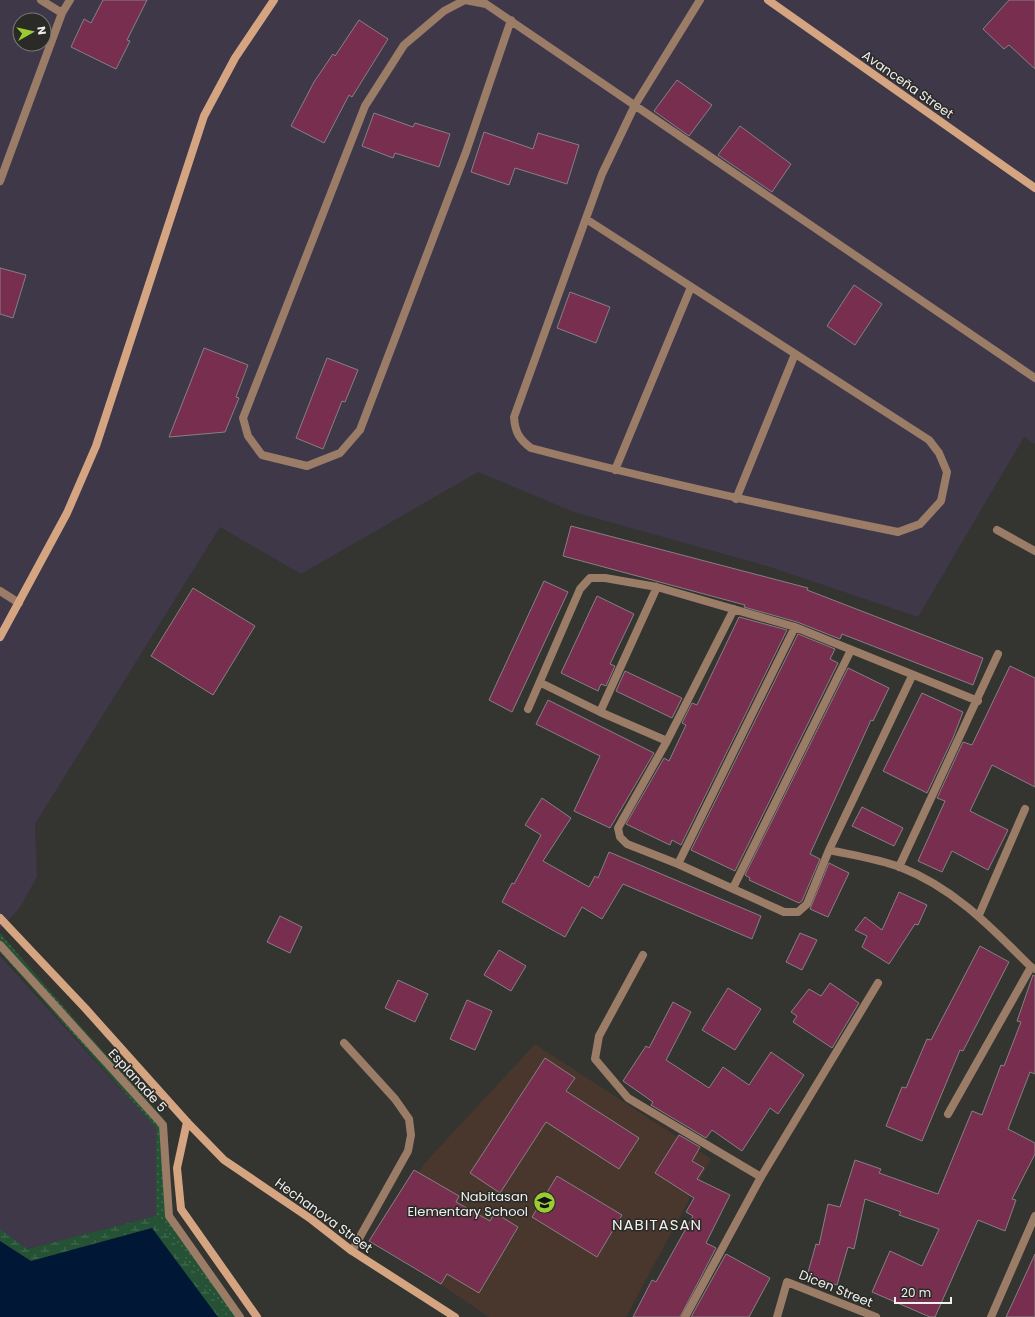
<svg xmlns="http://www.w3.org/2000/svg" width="1035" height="1317" viewBox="0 0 1035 1317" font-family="Poppins,sans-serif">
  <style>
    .commercial { fill: #3e3849; fill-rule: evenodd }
    .education { fill: #49372e }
    .wetland { fill: url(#wetland-marsh) }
    .park { fill: url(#park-dots) }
    .water { fill: #001835 }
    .building { fill: #782e4f; stroke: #848182 }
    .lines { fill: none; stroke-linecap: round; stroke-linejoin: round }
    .lane { stroke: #9a7c67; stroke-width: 8 }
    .street { stroke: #9a7c67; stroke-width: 8 }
    .secondary { stroke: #d5a582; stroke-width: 8 }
    .labels { text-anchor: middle; stroke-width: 3; stroke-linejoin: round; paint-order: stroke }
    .street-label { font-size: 13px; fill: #efefed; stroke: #2a2a27 }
    .poi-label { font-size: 13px; fill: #efefed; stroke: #2a2a27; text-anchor: end }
    .quarter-label { font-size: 15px; letter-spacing: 1px; fill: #efefed; stroke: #2a2a27 }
  </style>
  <defs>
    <pattern id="wetland-marsh" width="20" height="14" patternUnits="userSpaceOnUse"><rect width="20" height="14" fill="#255235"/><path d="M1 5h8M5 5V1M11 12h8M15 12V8" fill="none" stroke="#456b53"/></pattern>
    <pattern id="park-dots" width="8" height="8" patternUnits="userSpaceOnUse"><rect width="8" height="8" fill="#255235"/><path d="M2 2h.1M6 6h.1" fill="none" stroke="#456b53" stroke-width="1.8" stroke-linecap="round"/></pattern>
  </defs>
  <rect width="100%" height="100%" fill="#343431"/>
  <path class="commercial" d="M 0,0 L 1035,0 L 1035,444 L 1024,437 L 918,617 L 767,566 L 574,512 L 478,472 L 301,574 L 220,527 L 35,824 L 37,877 L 19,909 L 0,929 ZM 20,20 L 44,20 L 44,44 L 20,44 Z
    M 0,956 L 156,1128 L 156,1216 L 27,1249 L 0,1229 Z"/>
  <path class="education" d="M 535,1044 L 711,1159 L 626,1317 L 489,1317 L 376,1241 L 424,1164 Z"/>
  <path class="wetland" d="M 156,1216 L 227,1317 L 0,1317 L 0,1229 L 27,1249 Z"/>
  <path class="park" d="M 0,933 L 68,1012 L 163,1118 L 167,1134 L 172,1214 L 244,1317 L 227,1317 L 156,1216 L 156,1128 L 0,952 Z"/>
  <path class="water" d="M 152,1228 L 218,1317 L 0,1317 L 0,1241 L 31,1261 Z"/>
  <path class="building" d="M 103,0 L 147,0 L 127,40 L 130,41 L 116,69 L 71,47 L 84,19 L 91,23 Z
    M 1009,0 L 1035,0 L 1035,69 L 1009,45 L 1004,49 L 983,29 Z
    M 359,20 L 388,39 L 352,97 L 349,95 L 324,143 L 291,126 L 314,82 L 333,54 L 335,56 Z
    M 677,80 L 712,105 L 689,136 L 654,111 Z
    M 374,113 L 413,127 L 415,123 L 450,134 L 439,167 L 395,153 L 393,158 L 362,146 Z
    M 740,126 L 791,164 L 772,192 L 718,155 Z
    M 484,132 L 533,149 L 538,133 L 579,145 L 567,184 L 515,168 L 509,185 L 471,172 Z
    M 0,268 L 26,275 L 13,318 L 0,314 Z
    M 854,285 L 882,304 L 855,345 L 827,326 Z
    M 570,292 L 610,307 L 596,343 L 557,328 Z
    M 204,348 L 248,365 L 236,397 L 239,398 L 225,432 L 169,437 Z
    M 327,358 L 358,370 L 345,402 L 342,401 L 323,449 L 296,438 Z
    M 571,526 L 808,588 L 807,590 L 983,658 L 973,685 L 842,634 L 840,639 L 797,622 L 744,607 L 745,605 L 563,556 Z
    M 544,581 L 568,592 L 512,712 L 489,700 Z
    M 193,588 L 255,626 L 213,695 L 151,656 Z
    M 597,596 L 634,614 L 610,664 L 615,666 L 606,686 L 601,684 L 598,691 L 561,673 Z
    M 739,617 L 787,630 L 681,845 L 672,840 L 670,845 L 626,824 L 664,758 L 669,761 L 686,725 L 682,723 L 692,703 L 697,705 Z
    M 798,634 L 835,649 L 830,659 L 838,663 L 735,871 L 691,850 Z
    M 1010,666 L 1035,678 L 1035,787 L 992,765 L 970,811 L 1008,830 L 988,870 L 952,851 L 942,872 L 918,861 L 945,801 L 937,798 L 963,742 L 972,745 Z
    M 848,668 L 889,688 L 873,721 L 871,720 L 810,854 L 820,859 L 802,901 L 799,903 L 749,880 L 750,878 L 745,875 Z
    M 625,671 L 682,698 L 672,718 L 616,691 Z
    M 922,693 L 963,712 L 953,738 L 927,793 L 883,771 Z
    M 548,700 L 654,753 L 610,828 L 574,811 L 600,756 L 536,724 Z
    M 542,798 L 571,818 L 543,861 L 589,887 L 595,876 L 598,878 L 609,852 L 761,916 L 752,939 L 623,884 L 602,919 L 582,907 L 565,937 L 502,902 L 512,883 L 514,884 L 541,835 L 525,825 Z
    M 862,807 L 903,828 L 894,846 L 852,826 Z
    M 829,863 L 849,873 L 828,917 L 810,909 Z
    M 899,892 L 927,905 L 918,925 L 915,924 L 889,964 L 862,947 L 867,936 L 855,930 L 865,917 L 882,930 Z
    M 280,916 L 302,927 L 290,953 L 267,942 Z
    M 800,933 L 817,940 L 802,970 L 786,962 Z
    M 980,946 L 1009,962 L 963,1051 L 960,1050 L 922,1141 L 886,1126 L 902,1087 L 906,1088 L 927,1039 L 931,1040 Z
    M 499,950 L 526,966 L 511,991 L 484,975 Z
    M 1033,975 L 1035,976 L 1035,1074 L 1030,1072 L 1008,1129 L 1035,1143 L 1035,1154 L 1012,1199 L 1016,1200 L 1005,1231 L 978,1220 L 935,1317 L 930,1317 L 872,1292 L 890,1251 L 922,1266 L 939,1229 L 899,1215 L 901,1212 L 865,1199 L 854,1249 L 848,1247 L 837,1285 L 807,1276 L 816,1244 L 819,1245 L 828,1204 L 840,1207 L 855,1160 L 881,1169 L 879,1173 L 938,1194 L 972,1111 L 982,1115 L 1001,1065 L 1004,1066 L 1021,1022 L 1017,1021 Z
    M 398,980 L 428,994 L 415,1022 L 385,1008 Z
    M 830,983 L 859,1003 L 832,1048 L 793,1022 L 797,1016 L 791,1012 L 809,989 L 821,996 Z
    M 728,988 L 761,1009 L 735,1050 L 702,1030 Z
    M 467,1000 L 492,1011 L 475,1050 L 450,1039 Z
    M 673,1002 L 691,1012 L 666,1060 L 709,1088 L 723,1067 L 749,1085 L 771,1052 L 804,1075 L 778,1114 L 770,1108 L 742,1151 L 712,1130 L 706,1138 L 651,1105 L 653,1102 L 623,1081 L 646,1046 L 649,1048 Z
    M 545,1058 L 575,1078 L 566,1091 L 639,1138 L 619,1169 L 546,1122 L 500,1193 L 470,1173 Z
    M 679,1135 L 700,1147 L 692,1161 L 704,1168 L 697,1179 L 730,1195 L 706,1243 L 716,1248 L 680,1317 L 633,1317 L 652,1280 L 656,1282 L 693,1216 L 686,1212 L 694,1198 L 655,1173 Z
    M 414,1170 L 459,1196 L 456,1202 L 490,1221 L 495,1213 L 518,1227 L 479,1293 L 447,1274 L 441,1284 L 369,1241 Z
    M 557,1176 L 622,1215 L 597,1257 L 532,1217 Z
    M 726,1254 L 770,1278 L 749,1317 L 691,1317 Z
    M 1035,1254 L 1035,1317 L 1006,1317 Z"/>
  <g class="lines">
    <path class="lane" d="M 979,915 L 1025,809
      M 948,1114 L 1031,967"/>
    <path class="street" d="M 41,0 L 62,13
      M 511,20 L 466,152 L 360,430 L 340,453 L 307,466 L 262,455 L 248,436 L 243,418 L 365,106 L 404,45 L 444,11 L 465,0 L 486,4 L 1035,378
      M 0,181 L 62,13 L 70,0
      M 586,219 L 929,440 L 939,453 L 947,472 L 941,501 L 920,524 L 898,532 C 774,507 652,480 531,448 C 519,439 515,432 514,417 L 602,174 L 635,105 L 700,0
      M 615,470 L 691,287
      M 736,499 L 795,354
      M 997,530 L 1035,551
      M 657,587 L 600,712 L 667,741
      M 0,591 L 19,603
      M 734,609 L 667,741 L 618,828 L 620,837 L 627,844 L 678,864 L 784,912 L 798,912 L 807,904 L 829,850 L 912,676
      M 541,683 L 600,712
      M 528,709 L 580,589 L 590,578 L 605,578 L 657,587 L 795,627 L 978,701
      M 829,850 C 852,855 878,859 900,867 C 954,888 991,927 1031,967 L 1035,969
      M 678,864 L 795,627
      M 899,867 L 998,654
      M 733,888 L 851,650
      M 0,945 L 163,1125 L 169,1216 L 240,1317
      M 643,955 L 599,1036 L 595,1059 L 628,1098 L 761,1177
      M 344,1043 L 395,1099 L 409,1119 L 411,1135 L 408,1151 L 352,1251
      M 685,1317 L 761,1177 L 878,983
      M 777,1317 L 787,1282 L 876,1317
      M 991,1317 L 1035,1216"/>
    <path class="secondary" d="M 768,0 L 1035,188
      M 0,637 L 67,513 L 96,446 L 204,116 L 235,58 L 274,0
      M 0,918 L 85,1008 L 187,1122 L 224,1160 L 311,1219 L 352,1251 L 455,1317
      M 187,1122 L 177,1168 L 181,1209 L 257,1317"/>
  </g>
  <defs>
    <symbol id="school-disc" viewBox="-11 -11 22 22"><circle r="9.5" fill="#9bcb33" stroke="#2a2a27"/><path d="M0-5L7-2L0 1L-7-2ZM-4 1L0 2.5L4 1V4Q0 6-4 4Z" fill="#111"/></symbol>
  </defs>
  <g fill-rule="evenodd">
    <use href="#school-disc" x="532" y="1190" width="25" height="25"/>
  </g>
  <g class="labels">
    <g class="street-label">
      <text transform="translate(908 84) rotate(35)" y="5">Avanceña Street</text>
      <text transform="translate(138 1080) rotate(48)" y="5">Esplanade 5</text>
      <text transform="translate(324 1215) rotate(36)" y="5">Hechanova Street</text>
      <text transform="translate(836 1288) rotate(22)" y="5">Dicen Street</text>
    </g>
    <g class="poi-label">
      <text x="528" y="1201">Nabitasan<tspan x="528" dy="15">Elementary School</tspan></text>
    </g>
    <g class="quarter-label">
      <text x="657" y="1230">NABITASAN</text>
    </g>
  </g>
  <g transform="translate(32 32) rotate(82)"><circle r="19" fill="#2a2a27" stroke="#797976"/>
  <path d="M0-3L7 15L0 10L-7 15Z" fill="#9bcb33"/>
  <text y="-6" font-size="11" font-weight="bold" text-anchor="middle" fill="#efefed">N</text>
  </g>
  <path d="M895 1297v6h56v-6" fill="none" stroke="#efefed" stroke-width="2"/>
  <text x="901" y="1297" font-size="12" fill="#efefed" stroke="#2a2a27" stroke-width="3" paint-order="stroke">20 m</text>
</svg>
